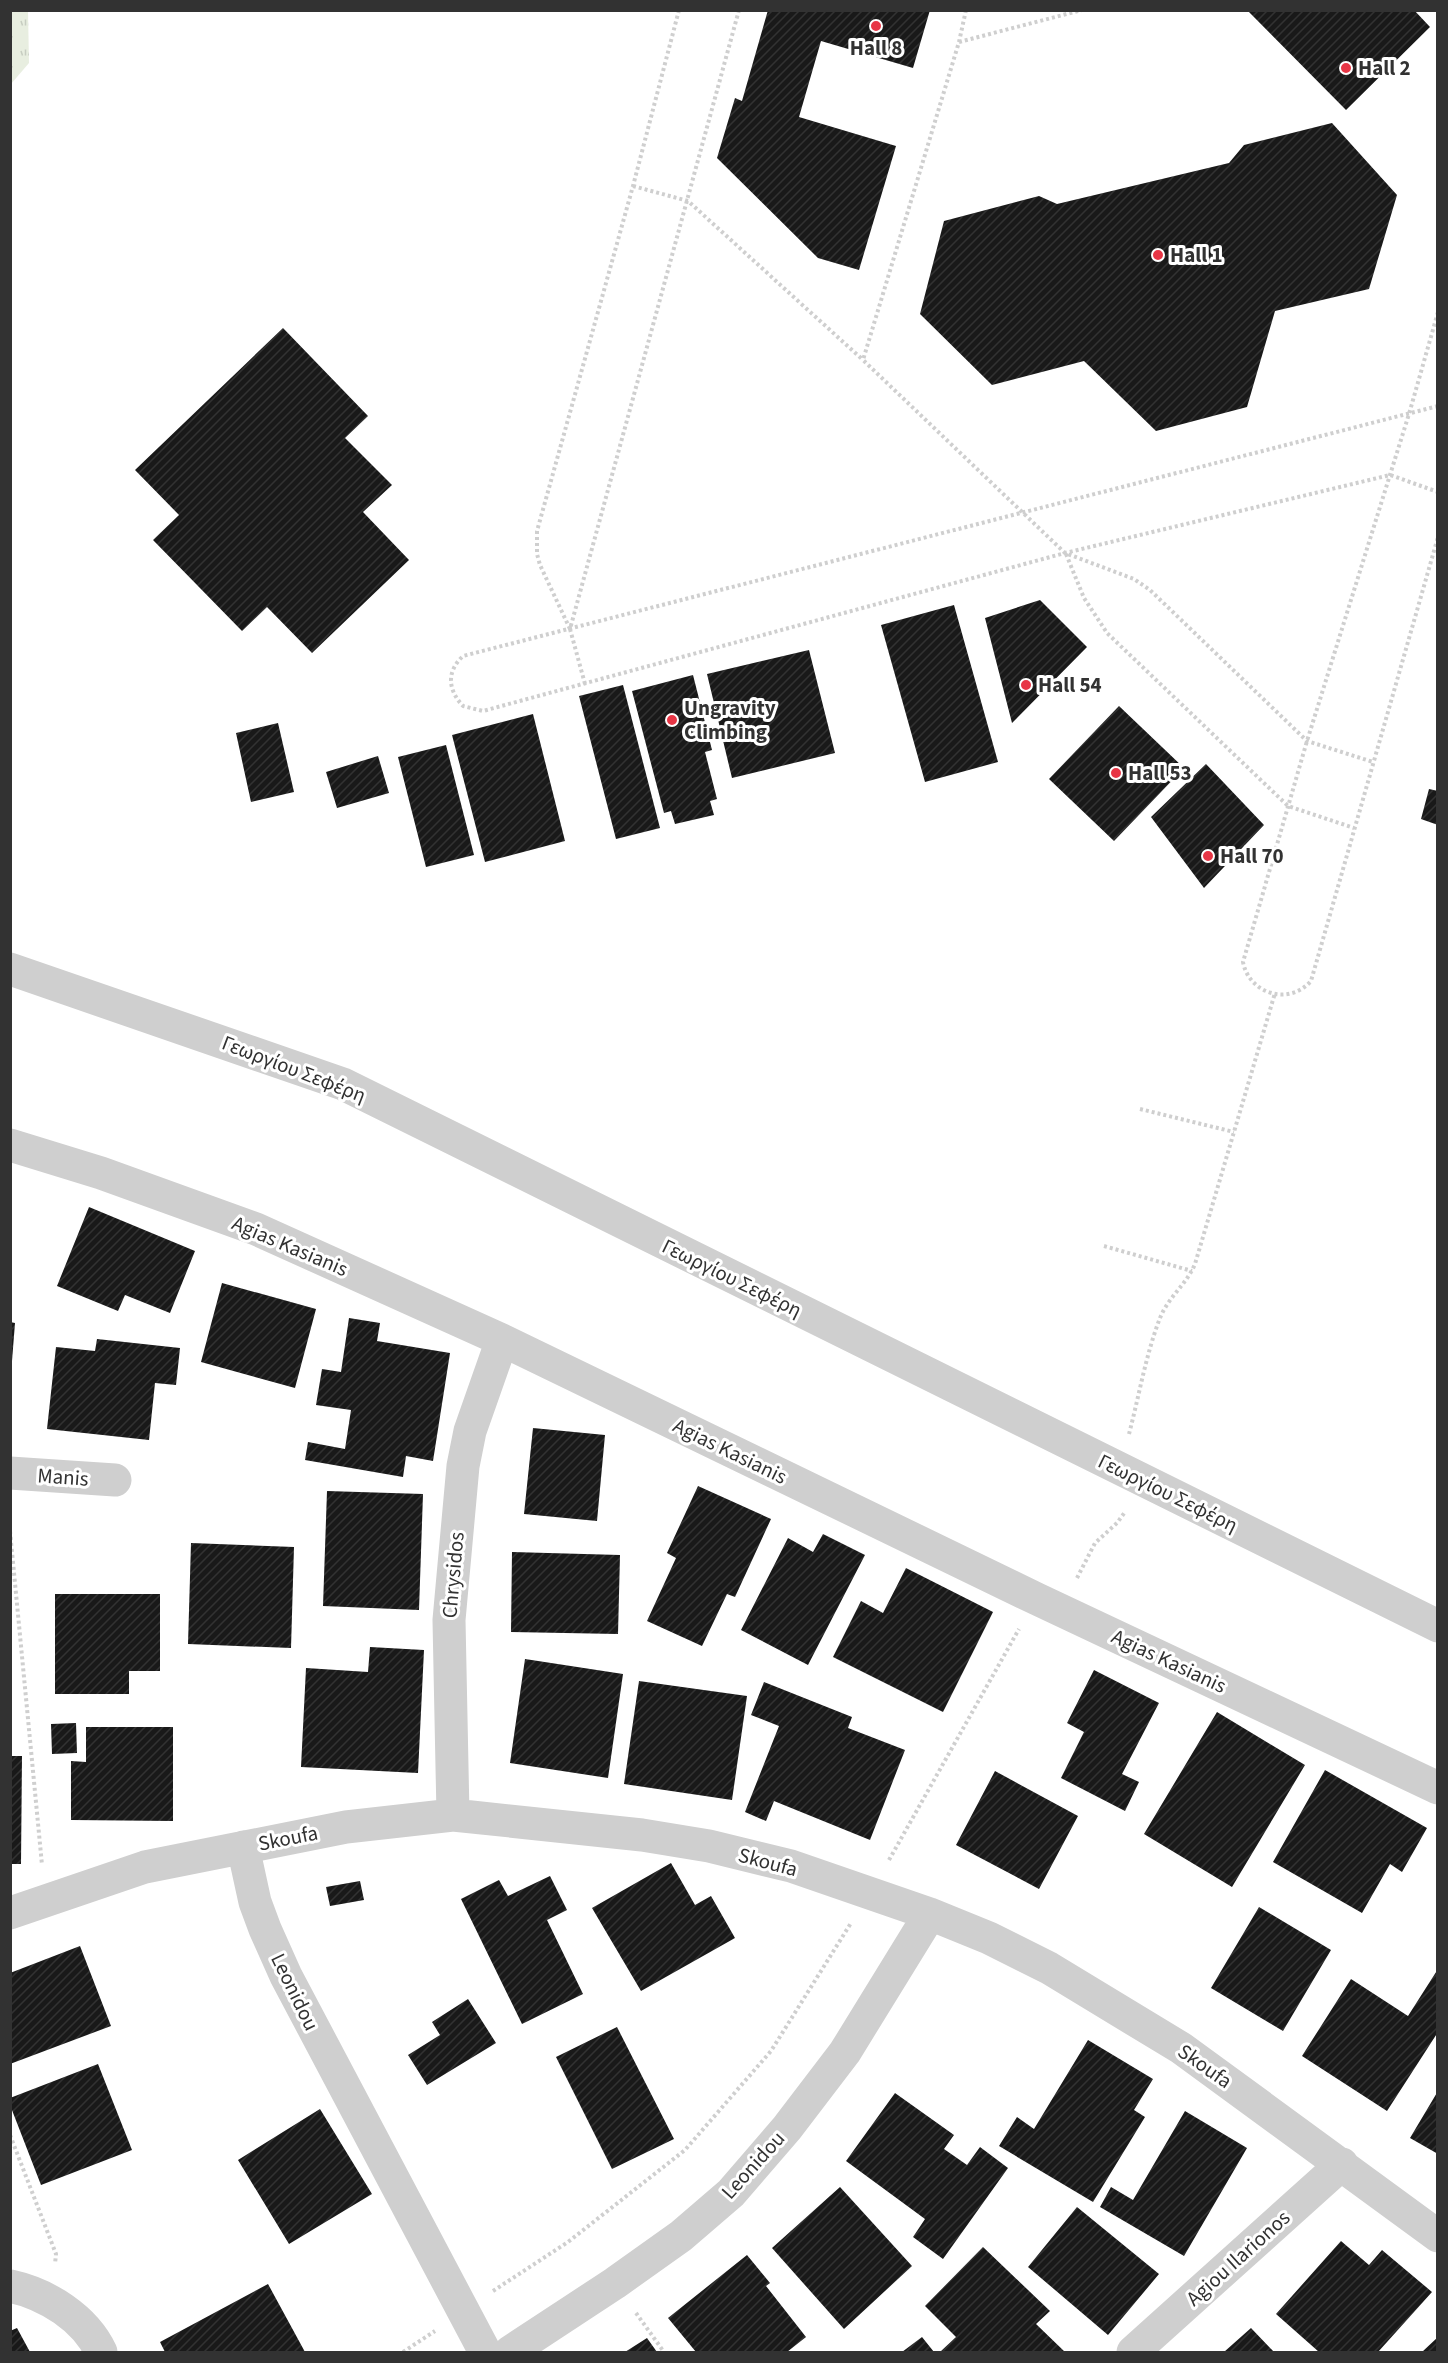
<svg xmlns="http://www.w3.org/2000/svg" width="1448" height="2363" viewBox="0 0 1448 2363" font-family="'Source Sans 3',sans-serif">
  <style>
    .grass { fill: url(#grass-tufts) }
    .building { fill: url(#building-hatch) }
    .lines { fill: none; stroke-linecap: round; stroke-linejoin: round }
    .path { stroke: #cfcfcf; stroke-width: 4; stroke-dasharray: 3 3; stroke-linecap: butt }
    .minor { stroke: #cfcfcf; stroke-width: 33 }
    .poi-dot { fill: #e73545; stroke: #fff; stroke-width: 2 }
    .labels { text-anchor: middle; stroke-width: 6; stroke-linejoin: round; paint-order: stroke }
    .poi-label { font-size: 21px; font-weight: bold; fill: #323232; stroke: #fff; text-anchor: start }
    .street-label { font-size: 21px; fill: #323232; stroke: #fff }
  </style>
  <defs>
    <pattern id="grass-tufts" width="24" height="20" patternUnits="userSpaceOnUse" patternTransform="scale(1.5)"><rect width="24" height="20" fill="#e8eee0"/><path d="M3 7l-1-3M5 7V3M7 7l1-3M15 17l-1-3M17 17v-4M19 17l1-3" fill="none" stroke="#c7cdc1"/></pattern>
    <pattern id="building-hatch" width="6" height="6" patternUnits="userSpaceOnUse" patternTransform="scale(1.5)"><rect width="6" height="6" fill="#191919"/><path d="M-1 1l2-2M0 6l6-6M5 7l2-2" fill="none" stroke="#323232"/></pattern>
  </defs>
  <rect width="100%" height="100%" fill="#fff"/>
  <path class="grass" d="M 11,10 L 28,11 L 29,63 L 11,84 Z"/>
  <path class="building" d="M 768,10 L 930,10 L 913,68 L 821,41 L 799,117 L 896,146 L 859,270 L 818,258 L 717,158 L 735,98 L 742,101 Z
    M 1247,10 L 1414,10 L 1430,27 L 1346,110 Z
    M 1332,123 L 1397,195 L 1369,289 L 1275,311 L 1247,407 L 1156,431 L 1084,361 L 992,385 L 920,314 L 944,221 L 1039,196 L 1057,204 L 1229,163 L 1244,145 Z
    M 283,328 L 368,416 L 345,438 L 392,485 L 363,512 L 409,560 L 312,653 L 267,607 L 242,631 L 153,540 L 179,515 L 135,470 Z
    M 1040,600 L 1087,647 L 1012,723 L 985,618 Z
    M 954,605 L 998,762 L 925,782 L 881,625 Z
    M 809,650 L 835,753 L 732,778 L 707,674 Z
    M 693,675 L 712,750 L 705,752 L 717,799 L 710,801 L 714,815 L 675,824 L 671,811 L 664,813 L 632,691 Z
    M 623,685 L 660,828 L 616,839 L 579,696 Z
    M 1119,706 L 1184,768 L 1114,841 L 1049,779 Z
    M 533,714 L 565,841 L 485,862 L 452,735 Z
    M 278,723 L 294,792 L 251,802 L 236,733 Z
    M 446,745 L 474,855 L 426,867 L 398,757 Z
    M 378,756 L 389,793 L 337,808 L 326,772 Z
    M 1206,764 L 1264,825 L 1204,888 L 1151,817 Z
    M 1429,789 L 1438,791 L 1438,825 L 1421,819 Z
    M 89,1207 L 195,1251 L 170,1313 L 125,1295 L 118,1311 L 57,1286 Z
    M 222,1283 L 316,1309 L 295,1388 L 201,1362 Z
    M 349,1318 L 380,1323 L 377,1341 L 450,1353 L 433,1461 L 406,1456 L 403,1477 L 305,1460 L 308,1442 L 345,1449 L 351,1410 L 316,1405 L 322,1369 L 341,1372 Z
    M 10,1322 L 15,1323 L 12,1361 L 10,1361 Z
    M 97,1339 L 180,1348 L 176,1385 L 155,1383 L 149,1440 L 47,1429 L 56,1347 L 95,1351 Z
    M 533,1428 L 605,1435 L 597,1521 L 524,1514 Z
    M 698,1486 L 771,1519 L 735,1597 L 727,1594 L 702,1646 L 647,1621 L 676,1558 L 667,1553 Z
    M 327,1491 L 423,1494 L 419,1610 L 323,1606 Z
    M 823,1534 L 865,1555 L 808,1665 L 741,1630 L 788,1538 L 813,1552 Z
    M 191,1543 L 294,1547 L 291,1648 L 188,1644 Z
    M 512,1552 L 620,1555 L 618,1634 L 511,1632 Z
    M 906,1568 L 993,1612 L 943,1712 L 833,1657 L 861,1601 L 883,1613 Z
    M 55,1594 L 160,1594 L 160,1671 L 129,1671 L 129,1694 L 55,1694 Z
    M 370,1647 L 424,1650 L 418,1773 L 301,1767 L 306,1668 L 368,1672 Z
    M 525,1659 L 623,1674 L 608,1778 L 510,1763 Z
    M 1094,1670 L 1159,1703 L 1122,1774 L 1139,1782 L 1125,1811 L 1061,1778 L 1084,1732 L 1067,1723 Z
    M 639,1681 L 747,1696 L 732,1800 L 624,1784 Z
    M 764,1682 L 852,1717 L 848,1728 L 905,1750 L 870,1840 L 774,1801 L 766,1821 L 745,1812 L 779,1726 L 751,1715 Z
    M 1217,1712 L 1305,1765 L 1232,1887 L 1144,1834 Z
    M 76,1723 L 77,1753 L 52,1754 L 51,1724 Z
    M 86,1727 L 173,1727 L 173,1821 L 71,1820 L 71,1761 L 86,1762 Z
    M 10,1756 L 22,1756 L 21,1864 L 10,1864 Z
    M 1325,1770 L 1427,1828 L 1402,1872 L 1390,1864 L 1362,1913 L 1273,1862 Z
    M 995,1771 L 1078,1816 L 1039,1889 L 956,1845 Z
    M 671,1863 L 695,1905 L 711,1896 L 735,1938 L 641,1991 L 592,1908 Z
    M 550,1876 L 567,1910 L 547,1920 L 583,1994 L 522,2024 L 461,1899 L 499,1880 L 508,1896 Z
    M 360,1881 L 364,1900 L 330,1906 L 326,1887 Z
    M 1259,1907 L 1331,1950 L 1283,2031 L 1211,1988 Z
    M 80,1946 L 111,2026 L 10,2064 L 10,1973 Z
    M 1438,1969 L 1438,2032 L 1387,2111 L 1302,2056 L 1351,1979 L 1408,2016 Z
    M 468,1999 L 496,2043 L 427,2085 L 408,2055 L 440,2035 L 432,2022 Z
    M 617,2027 L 674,2139 L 612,2169 L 556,2057 Z
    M 1088,2040 L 1153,2079 L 1134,2110 L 1145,2117 L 1093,2202 L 999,2146 L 1017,2117 L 1034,2129 Z
    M 98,2064 L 132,2150 L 41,2185 L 10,2105 L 10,2098 Z
    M 1438,2091 L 1438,2154 L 1410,2138 Z
    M 895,2093 L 954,2135 L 944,2149 L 967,2165 L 980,2147 L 1008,2168 L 943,2259 L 913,2237 L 925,2219 L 846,2161 Z
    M 320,2109 L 372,2194 L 289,2244 L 238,2160 Z
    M 1185,2111 L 1247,2148 L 1184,2256 L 1100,2207 L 1111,2187 L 1133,2200 Z
    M 840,2187 L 912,2266 L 844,2329 L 772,2248 Z
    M 1077,2207 L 1159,2274 L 1108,2335 L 1028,2267 Z
    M 1341,2241 L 1369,2265 L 1382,2250 L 1432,2292 L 1378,2352 L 1319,2352 L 1276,2314 Z
    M 983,2247 L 1050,2311 L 1036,2324 L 1065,2352 L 940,2352 L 956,2337 L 925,2306 Z
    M 747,2255 L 770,2283 L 766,2286 L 806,2337 L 787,2352 L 696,2352 L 668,2318 Z
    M 268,2284 L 305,2352 L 165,2352 L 160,2342 Z
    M 17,2328 L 30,2352 L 10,2352 L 10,2331 Z
    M 1251,2328 L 1274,2352 L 1224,2352 Z
    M 922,2337 L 934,2352 L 902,2352 Z
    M 1438,2337 L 1438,2352 L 1422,2352 Z
    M 647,2338 L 657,2352 L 625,2352 Z"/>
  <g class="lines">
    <path class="path" d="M 679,10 L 633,186 L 537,531 L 537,554 L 540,565 L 570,629 L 739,10
      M 966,10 L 959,42 L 863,360 L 1065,553 L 1134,579 L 1150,590 L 1307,741 L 1373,762
      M 959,42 L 1082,10
      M 633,186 L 688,201 L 863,360
      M 1438,312 L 1409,414 L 1307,741 L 1243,962 C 1249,994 1289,1006 1311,981 L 1438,537
      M 1438,406 L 463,656 C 446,672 448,690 463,706 L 483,711 L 1065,553 L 1390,475 L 1438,492
      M 1066,554 L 1084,598 L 1107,633 L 1288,806 L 1354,828
      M 570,629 L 585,684
      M 1140,1109 L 1234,1132
      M 1104,1246 L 1192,1271
      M 1129,1434 C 1139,1396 1146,1354 1160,1318 C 1169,1296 1186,1285 1195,1264 L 1275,993
      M 10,1531 L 42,1865
      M 1077,1578 L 1095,1543 L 1117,1523 L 1125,1512
      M 889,1860 L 1019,1629
      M 10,2135 L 56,2254 L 55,2264
      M 493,2291 L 568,2242 L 685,2150 L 771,2051 L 851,1923
      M 636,2313 L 664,2352
      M 403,2352 L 435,2331"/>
    <path class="minor" d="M 10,969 L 343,1084 L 1438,1626
      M 10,1145 L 101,1173 L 256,1229 L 502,1340 L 1037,1599 L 1438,1788
      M 10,1473 L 115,1480
      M 453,1815 L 449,1620 L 463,1466 L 470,1431 L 502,1340
      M 243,1847 L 255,1902 L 265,1929 L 286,1976 L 485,2352
      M 10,1913 L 145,1867 L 346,1827 L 453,1815 L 642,1835 L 709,1846 L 791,1866 L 930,1914 L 989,1938 L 1049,1968 L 1181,2048 L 1438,2236
      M 10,2286 C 47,2294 85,2318 101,2352
      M 510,2352 L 615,2283 L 681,2236 L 731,2193 L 787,2128 L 845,2052 L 930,1914
      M 1133,2352 L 1342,2164"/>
  </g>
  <g class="poi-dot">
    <circle cx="876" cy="26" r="6"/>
    <circle cx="1346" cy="68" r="6"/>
    <circle cx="1158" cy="255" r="6"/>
    <circle cx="1026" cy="685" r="6"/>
    <circle cx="672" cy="720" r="6"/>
    <circle cx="1116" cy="773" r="6"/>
    <circle cx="1208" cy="856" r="6"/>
  </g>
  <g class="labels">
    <g class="poi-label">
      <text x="876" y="55" text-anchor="middle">Hall 8</text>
      <text x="1358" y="75">Hall 2</text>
      <text x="1170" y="262">Hall 1</text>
      <text x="1038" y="692">Hall 54</text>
      <text x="684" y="715">Ungravity<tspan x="684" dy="24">Climbing</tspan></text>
      <text x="1128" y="780">Hall 53</text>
      <text x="1220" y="863">Hall 70</text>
    </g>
    <g class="street-label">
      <text transform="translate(294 1069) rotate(21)" y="7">Γεωργίου Σεφέρη</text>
      <text transform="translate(290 1246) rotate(23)" y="7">Agias Kasianis</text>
      <text transform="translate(732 1278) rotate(26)" y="7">Γεωργίου Σεφέρη</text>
      <text transform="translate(730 1451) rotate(26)" y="7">Agias Kasianis</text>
      <text transform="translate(63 1477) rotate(4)" y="7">Manis</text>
      <text transform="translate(1168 1493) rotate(26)" y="7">Γεωργίου Σεφέρη</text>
      <text transform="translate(453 1575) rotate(-85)" y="7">Chrysidos</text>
      <text transform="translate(1169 1661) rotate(25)" y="7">Agias Kasianis</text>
      <text transform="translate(288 1838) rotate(-11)" y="7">Skoufa</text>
      <text transform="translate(768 1862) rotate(15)" y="7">Skoufa</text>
      <text transform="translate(295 1992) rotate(64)" y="7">Leonidou</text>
      <text transform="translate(1205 2066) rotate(35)" y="7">Skoufa</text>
      <text transform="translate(753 2165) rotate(-48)" y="7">Leonidou</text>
      <text transform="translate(1238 2258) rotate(-42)" y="7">Agiou Ilarionos</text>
    </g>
  </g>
  <rect width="1448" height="2363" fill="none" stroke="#323232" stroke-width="24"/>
</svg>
